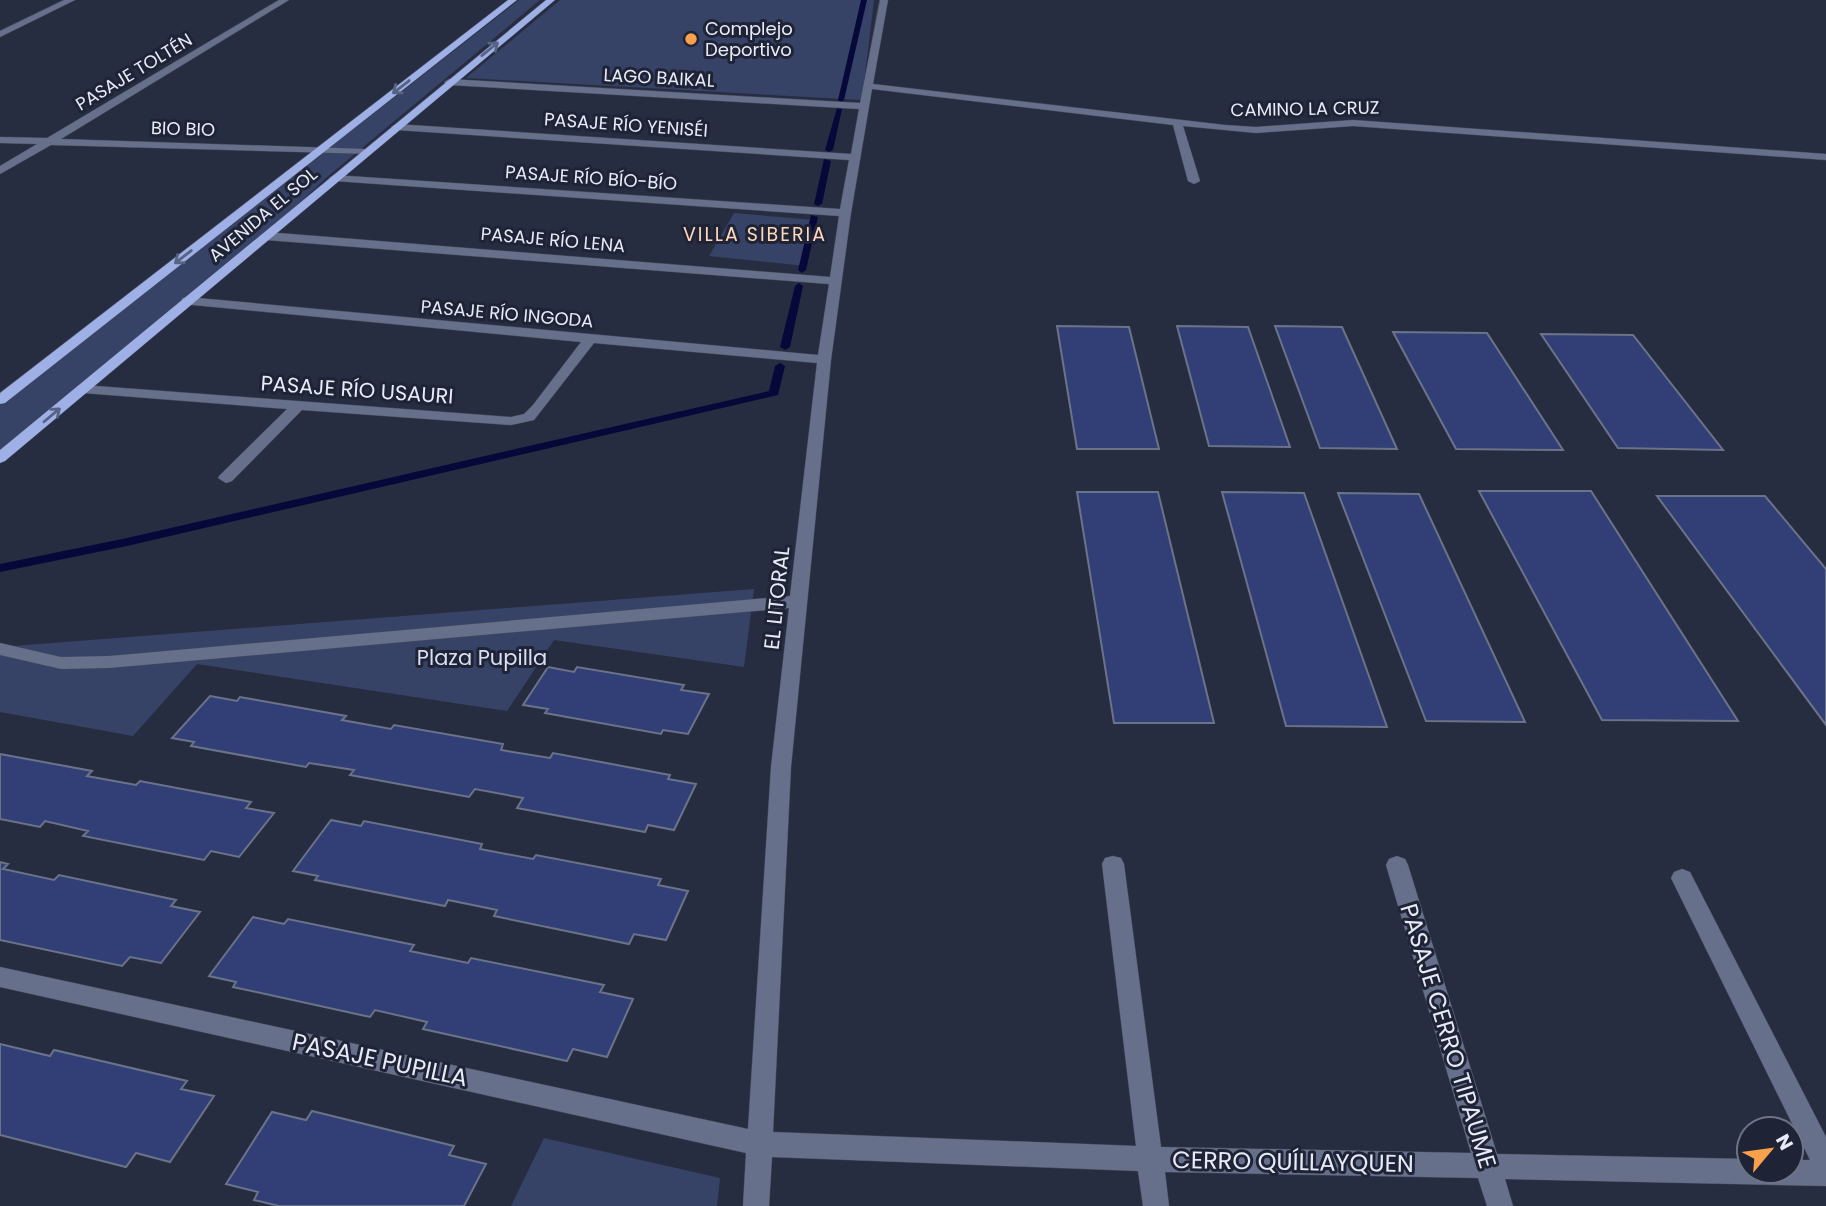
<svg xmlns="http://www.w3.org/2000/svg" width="1826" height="1206" viewBox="0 0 1826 1206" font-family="Poppins,sans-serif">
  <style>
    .green { fill: #374267 }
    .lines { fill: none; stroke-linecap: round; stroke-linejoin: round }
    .stream { fill: #06083a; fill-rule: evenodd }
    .building { fill: #313f76; stroke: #6b7389; stroke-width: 2 }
    .minor-casing { stroke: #42485a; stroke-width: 1 }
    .major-casing { stroke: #42485a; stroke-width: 1 }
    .minor { fill: #67708a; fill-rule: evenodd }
    .major { fill: #9fb0e6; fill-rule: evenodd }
    .oneway { stroke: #586285 }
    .poi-dot { fill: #f9a04d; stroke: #1e2336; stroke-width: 2.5 }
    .labels { text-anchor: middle; stroke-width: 6; stroke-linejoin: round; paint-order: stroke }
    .far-poi-label { font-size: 18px; fill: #e7ebf8; stroke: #1e2336; text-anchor: start }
    .far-street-label { font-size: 18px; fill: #e7ebf8; stroke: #1e2336 }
    .far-neighbourhood-label { font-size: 19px; letter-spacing: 2px; fill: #ffd8b9; stroke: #1e2336 }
    .street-label { font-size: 21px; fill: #e7ebf8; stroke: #1e2336 }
    .park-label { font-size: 21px; fill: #d9dff0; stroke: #1e2336 }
    .near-street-label { font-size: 24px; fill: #e7ebf8; stroke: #1e2336 }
  </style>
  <rect width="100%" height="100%" fill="#272d40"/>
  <path class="green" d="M 519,0 L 540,0 L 327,177 L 265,235 L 0,455 L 0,405 Z
    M 560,0 L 874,0 L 862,100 L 466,78 Z
    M 734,213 L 816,220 L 805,266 L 709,256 Z
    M 754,589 L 744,667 L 554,640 L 507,711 L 197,664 L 133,736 L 0,712 L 0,647 Z
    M 544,1138 L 720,1178 L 717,1206 L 511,1206 Z"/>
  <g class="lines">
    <path class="stream" d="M 861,0 L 867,0 L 844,100 L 841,102 L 838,100 Z
      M 837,108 L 842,109 L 833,150 L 829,152 L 825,150 Z
      M 824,159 L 831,161 L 822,204 L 818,206 L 814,204 Z
      M 811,215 L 818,217 L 806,270 L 802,273 L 798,270 Z
      M 799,283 L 803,286 L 790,347 L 785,350 L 780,347 L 795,286 Z
      M 780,363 L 785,366 L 778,395 L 127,546 L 0,572 L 0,564 L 127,538 L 769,391 L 775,366 Z"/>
  </g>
  <path class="building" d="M 1057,326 L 1129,327 L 1159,449 L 1077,449 Z
    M 1177,326 L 1248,327 L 1290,447 L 1209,446 Z
    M 1275,326 L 1342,327 L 1397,449 L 1320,448 Z
    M 1393,332 L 1487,333 L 1563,450 L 1456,449 Z
    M 1541,334 L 1633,335 L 1723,450 L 1618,448 Z
    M 1479,491 L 1591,491 L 1738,721 L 1602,720 Z
    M 1077,492 L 1158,492 L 1214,723 L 1114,723 Z
    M 1222,492 L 1304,493 L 1387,727 L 1286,726 Z
    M 1338,493 L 1419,494 L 1525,722 L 1426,721 Z
    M 1657,496 L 1765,496 L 1826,569 L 1826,725 Z
    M 548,667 L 574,672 L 577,667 L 684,685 L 681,690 L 709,694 L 688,734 L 663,730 L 661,734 L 545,713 L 548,709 L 523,705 Z
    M 210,696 L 237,701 L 240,697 L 346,716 L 342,720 L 391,729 L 394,725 L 503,744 L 501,750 L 550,758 L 553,753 L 670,775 L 668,779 L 696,784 L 674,830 L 648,825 L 645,832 L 517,808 L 523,798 L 475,789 L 469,797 L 350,775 L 354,770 L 309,763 L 306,767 L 191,746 L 194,742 L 172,738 Z
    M 0,754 L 92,771 L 87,776 L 136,785 L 140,781 L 251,802 L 246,808 L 274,813 L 239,857 L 211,851 L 204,860 L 83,836 L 88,831 L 45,821 L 40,827 L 0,819 Z
    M 331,820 L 361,826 L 364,821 L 482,844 L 480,849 L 533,859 L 536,855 L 661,879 L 658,885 L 688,891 L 666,940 L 634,934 L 629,944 L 494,916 L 497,910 L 448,900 L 445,906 L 315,880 L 318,876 L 293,871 Z
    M 0,862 L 8,864 L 3,869 L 54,880 L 59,875 L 176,900 L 171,906 L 200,912 L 161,963 L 130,957 L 122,966 L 0,940 Z
    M 253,917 L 284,924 L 288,919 L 414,945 L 410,951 L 468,963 L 471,958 L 604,985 L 600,992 L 633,999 L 607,1057 L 573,1049 L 567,1061 L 423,1029 L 427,1022 L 375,1010 L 370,1017 L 233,987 L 236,982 L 209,976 Z
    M 0,1044 L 50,1056 L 54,1050 L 187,1081 L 181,1089 L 214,1096 L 170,1162 L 136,1153 L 126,1167 L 0,1135 Z
    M 312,1111 L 454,1146 L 449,1155 L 486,1164 L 464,1206 L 279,1206 L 254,1200 L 258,1192 L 226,1184 L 272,1112 L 306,1120 Z"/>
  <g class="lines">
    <defs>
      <path id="minor" d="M 64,0 L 75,0 L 0,37 L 0,31 Z
        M 279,0 L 289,0 L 61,139 L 366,149 L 370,150 L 370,154 L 51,145 L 0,174 L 0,166 L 37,144 L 0,143 L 0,137 L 47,138 Z
        M 880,0 L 888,0 L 873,84 L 1225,125 L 1256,127 L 1353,120 L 1826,154 L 1826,160 L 1353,126 L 1256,133 L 1183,126 L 1200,181 L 1194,184 L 1188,181 L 1173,125 L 872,89 L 851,213 L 831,360 L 791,767 L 773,1132 L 1136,1146 L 1102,864 L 1105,858 L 1113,856 L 1121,858 L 1124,864 L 1161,1147 L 1471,1153 L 1386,865 L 1389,859 L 1397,856 L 1405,859 L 1408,865 L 1497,1154 L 1749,1159 L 1749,1171 L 1791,1171 L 1791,1160 L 1810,1160 L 1671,878 L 1674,872 L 1682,869 L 1690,872 L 1826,1137 L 1826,1186 L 1505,1179 L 1513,1206 L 1487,1206 L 1478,1178 L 1165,1172 L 1169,1206 L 1143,1206 L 1138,1171 L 772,1157 L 769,1206 L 743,1206 L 746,1153 L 0,987 L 0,967 L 748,1129 L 771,767 L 789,608 L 109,668 L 61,669 L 0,655 L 0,643 L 61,657 L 109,656 L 790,596 L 817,363 L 594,343 L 534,420 L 511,425 L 302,410 L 232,481 L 226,483 L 218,478 L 220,475 L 287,409 L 83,393 L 76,389 L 83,385 L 511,417 L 524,414 L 533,405 L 581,342 L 182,304 L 182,298 L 187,297 L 818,355 L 829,284 L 266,240 L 260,236 L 266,232 L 830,277 L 839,216 L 334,181 L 329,178 L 334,175 L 840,209 L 849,160 L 396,130 L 391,127 L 396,124 L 851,154 L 859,109 L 449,85 L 444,82 L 449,79 L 860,103 Z"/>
      <path id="major" d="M 508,0 L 517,0 L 5,403 L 0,404 L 0,393 Z
        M 546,0 L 555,0 L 5,461 L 0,463 L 0,450 Z"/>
    </defs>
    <use href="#minor" class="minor-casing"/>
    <use href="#major" class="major-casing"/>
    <use href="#minor" class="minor"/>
    <use href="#major" class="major"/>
  </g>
  <defs><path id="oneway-shaft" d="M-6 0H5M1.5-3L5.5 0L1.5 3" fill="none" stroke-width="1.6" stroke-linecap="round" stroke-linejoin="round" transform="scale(1.75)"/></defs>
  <g class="oneway">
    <use href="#oneway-shaft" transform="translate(490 49) rotate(-39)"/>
    <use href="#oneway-shaft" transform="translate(401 87) rotate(142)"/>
    <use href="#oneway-shaft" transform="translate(183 257) rotate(142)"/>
    <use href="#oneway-shaft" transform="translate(52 415) rotate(-40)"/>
  </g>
  <circle class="poi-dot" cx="691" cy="39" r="7"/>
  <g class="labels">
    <g class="far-poi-label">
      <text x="705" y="35">Complejo<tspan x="705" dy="21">Deportivo</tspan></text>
    </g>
    <g class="far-street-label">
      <text transform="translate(134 72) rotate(-31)" y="6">PASAJE TOLTÉN</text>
      <text transform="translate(659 78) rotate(3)" y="6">LAGO BAIKAL</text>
      <text transform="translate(1305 109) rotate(-1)" y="6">CAMINO LA CRUZ</text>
      <text transform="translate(626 125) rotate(4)" y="6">PASAJE RÍO YENISÉI</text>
      <text transform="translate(183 129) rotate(2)" y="6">BIO BIO</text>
      <text transform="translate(591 178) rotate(4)" y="6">PASAJE RÍO BÍO-BÍO</text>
      <text transform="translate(263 215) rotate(-40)" y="6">AVENIDA EL SOL</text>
      <text transform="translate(553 240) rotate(5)" y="6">PASAJE RÍO LENA</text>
      <text transform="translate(507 314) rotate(5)" y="6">PASAJE RÍO INGODA</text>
    </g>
    <g class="far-neighbourhood-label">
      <text x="755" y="241">VILLA SIBERIA</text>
    </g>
    <g class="street-label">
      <text transform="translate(357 390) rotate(4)" y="7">PASAJE RÍO USAURI</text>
      <text transform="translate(777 598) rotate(-84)" y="7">EL LITORAL</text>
    </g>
    <g class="park-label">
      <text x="482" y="665">Plaza Pupilla</text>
    </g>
    <g class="near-street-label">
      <text transform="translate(1448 1036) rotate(73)" y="8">PASAJE CERRO TIPAUME</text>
      <text transform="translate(380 1060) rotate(12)" y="8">PASAJE PUPILLA</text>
      <text transform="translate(1293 1162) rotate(1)" y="8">CERRO QUÍLLAYQUEN</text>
    </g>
  </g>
  <g transform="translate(1770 1150) rotate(61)"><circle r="33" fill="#1e2336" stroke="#6e7384" stroke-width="2"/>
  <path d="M0-5L12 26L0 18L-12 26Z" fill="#f9a04d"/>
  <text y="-10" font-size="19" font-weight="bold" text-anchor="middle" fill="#e7ebf8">N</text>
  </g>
</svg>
